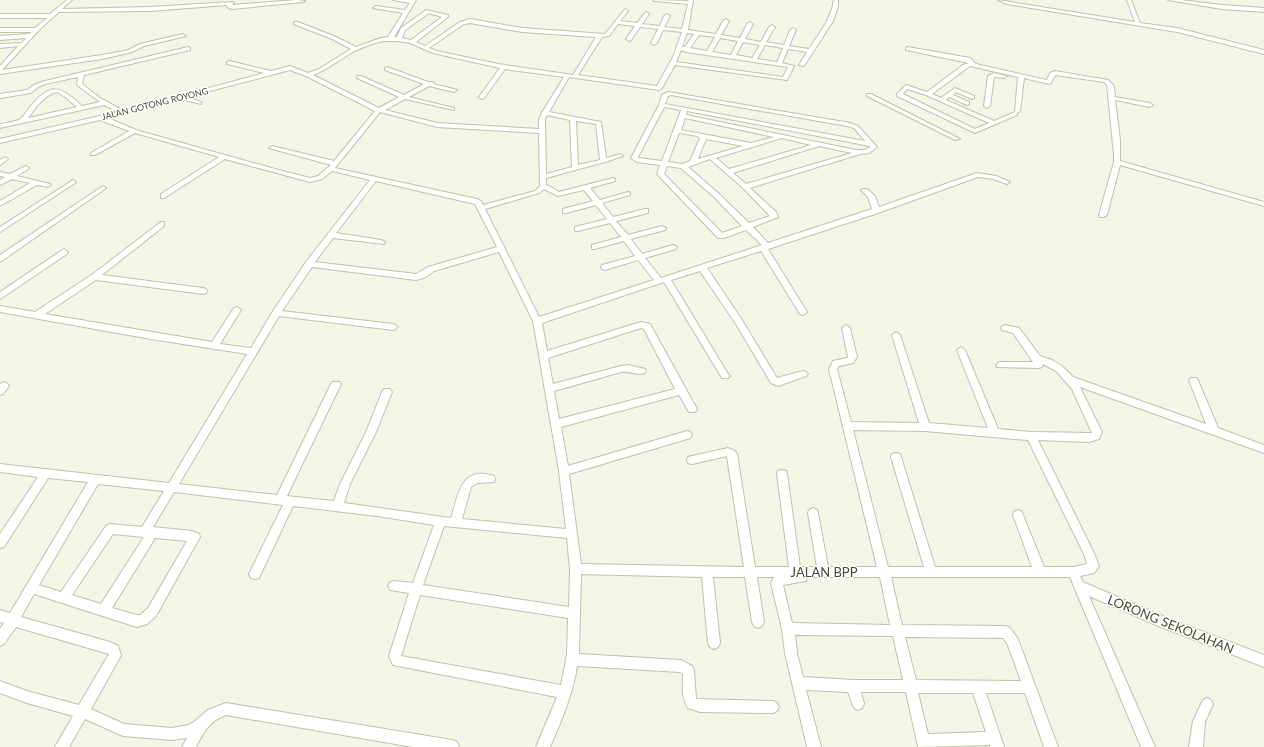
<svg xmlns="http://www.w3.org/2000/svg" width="1264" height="747" viewBox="0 0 1264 747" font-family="Lato,sans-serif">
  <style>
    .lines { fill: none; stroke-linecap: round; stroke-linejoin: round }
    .minor-casing { stroke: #c1c2a8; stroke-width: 2 }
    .minor { fill: #fff; fill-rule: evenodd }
    .labels { text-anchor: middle; stroke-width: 3; stroke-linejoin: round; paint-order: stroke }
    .far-street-label { font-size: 9px; fill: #494935; stroke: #fff }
    .near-street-label { font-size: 13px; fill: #494935; stroke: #fff }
  </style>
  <rect width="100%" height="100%" fill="#f4f5e7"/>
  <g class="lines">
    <defs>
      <path id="minor" d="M 67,0 L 72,0 L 62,9 L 150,7 L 232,2 L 234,3 L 232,5 L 297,0 L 305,1 L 303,2 L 232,9 L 227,7 L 227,5 L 150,11 L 59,12 L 41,28 L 2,70 L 102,55 L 128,50 L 140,44 L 183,34 L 186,36 L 144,46 L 132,52 L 102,59 L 0,74 L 0,66 L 18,46 L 0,48 L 0,44 L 22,43 L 26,38 L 0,40 L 0,36 L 29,34 L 32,32 L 0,32 L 0,28 L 35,28 L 47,18 L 0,18 L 0,14 L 50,14 Z
        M 393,0 L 416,0 L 394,37 L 397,37 L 401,28 L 426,10 L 448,15 L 448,17 L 416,42 L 425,46 L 460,22 L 470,19 L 522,28 L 605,34 L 625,9 L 628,11 L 620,21 L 637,23 L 646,12 L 649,14 L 642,24 L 660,26 L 664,16 L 667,14 L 670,16 L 664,27 L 682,29 L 688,4 L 655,1 L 653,0 L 688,1 L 689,0 L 693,0 L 688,30 L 716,34 L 723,21 L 726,19 L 729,21 L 721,35 L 740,38 L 747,24 L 750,22 L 753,24 L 745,39 L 761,42 L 769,27 L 772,25 L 775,27 L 766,42 L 784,45 L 790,30 L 793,28 L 796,30 L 789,46 L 809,49 C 819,33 831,20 834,0 L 838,0 L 838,7 L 833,21 L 804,66 L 799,65 L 807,52 L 788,49 L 782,63 L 794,66 L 787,80 L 675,65 L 662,88 L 659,90 L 569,77 L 549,112 L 601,122 L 606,158 L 620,154 L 623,156 L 605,162 L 546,178 L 546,185 L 551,187 L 559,192 L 613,178 L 615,179 L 615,181 L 590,188 L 600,200 L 628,192 L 630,193 L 630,195 L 602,203 L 613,217 L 645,209 L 648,209 L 648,213 L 616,221 L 628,235 L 662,226 L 666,228 L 665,230 L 631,239 L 642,254 L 673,245 L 677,247 L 676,249 L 645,258 L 661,278 L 762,245 L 746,230 L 724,238 L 718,238 L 658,175 L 657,174 L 660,165 L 637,162 L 631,158 L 659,105 L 662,95 L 668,92 L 850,123 L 858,126 L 877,147 L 869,153 L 860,154 L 750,188 L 776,212 L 778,217 L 753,227 L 768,243 L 872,209 L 868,197 L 861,190 L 863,189 L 867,189 L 875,196 L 879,207 L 977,173 L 996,176 L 1010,182 L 1007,184 L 993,179 L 978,177 L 878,213 L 768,249 L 807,312 L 803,315 L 800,314 L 761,251 L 707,268 L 742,320 L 777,378 L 803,371 L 806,372 L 808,374 L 806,376 L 778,386 L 771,383 L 736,324 L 700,271 L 671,280 L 728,374 L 730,376 L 728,378 L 722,378 L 664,282 L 542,323 L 547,351 L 641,322 L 650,324 L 697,409 L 695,412 L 689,412 L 679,395 L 561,427 L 568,466 L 687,431 L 690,432 L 692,435 L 690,438 L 687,439 L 569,474 L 581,564 L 744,567 L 727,456 L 692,464 L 688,463 L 687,460 L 688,457 L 692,456 L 728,448 L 735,451 L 737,454 L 755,567 L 789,567 L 777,474 L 778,471 L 782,470 L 786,471 L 787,474 L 800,567 L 817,567 L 808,513 L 809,510 L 813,508 L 817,510 L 818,513 L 828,567 L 877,567 L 829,369 L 833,361 L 847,358 L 848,357 L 842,328 L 846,325 L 850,328 L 857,357 L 853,363 L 839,366 L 837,369 L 851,422 L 919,423 L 892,335 L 896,332 L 900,335 L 929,423 L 988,428 L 957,350 L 961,347 L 965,350 L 998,429 L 1031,432 L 1092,433 L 1072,389 L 1056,371 L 1043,364 L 1042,367 L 1039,368 L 997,367 L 996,365 L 1000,362 L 1033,362 L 1013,333 L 1002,330 L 1001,328 L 1002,326 L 1005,325 L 1019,328 L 1040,356 L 1052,360 L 1062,366 L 1073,377 L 1206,424 L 1189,380 L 1191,378 L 1197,378 L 1218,428 L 1264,445 L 1264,453 L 1080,387 L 1102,432 L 1099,439 L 1089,442 L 1038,440 L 1094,553 L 1099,566 L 1094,573 L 1080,576 L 1083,582 L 1157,614 L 1264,655 L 1264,667 L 1156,625 L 1089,596 L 1155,747 L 1141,747 L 1070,577 L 891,577 L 902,625 L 1006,626 L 1010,628 L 1018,639 L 1058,747 L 1044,747 L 1025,693 L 986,693 L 1004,747 L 990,747 L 990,745 L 918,747 L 906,692 L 861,692 L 864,704 L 862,708 L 858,710 L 854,708 L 848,692 L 806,690 L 821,747 L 807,747 L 785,653 L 782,629 L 771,583 L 774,577 L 757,577 L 764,622 L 762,626 L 758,628 L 754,626 L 752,622 L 745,577 L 713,577 L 720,643 L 718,647 L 714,649 L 710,647 L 708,643 L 702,577 L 581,574 L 579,654 L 681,660 L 692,666 L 694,670 L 696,699 L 773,701 L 777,703 L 779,707 L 777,711 L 773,713 L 700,712 L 688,708 C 681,697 683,686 683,674 L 680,672 L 577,666 C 573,694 561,722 550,747 L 536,747 L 557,697 L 393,665 L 389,656 L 409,593 L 390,590 L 388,586 L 390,582 L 394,581 L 413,583 L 434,525 L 377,516 L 293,506 L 259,578 L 255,579 L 251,578 L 249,574 L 283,505 L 174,492 L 153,527 L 192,531 L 199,534 L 200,537 L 156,616 L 147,624 L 137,627 L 34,594 L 21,617 L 110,642 L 118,646 L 121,655 L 119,659 L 91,709 L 124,724 L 172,728 L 189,725 L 195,721 L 208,710 L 226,703 L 452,740 L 457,742 L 459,747 L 413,747 L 226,715 C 209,721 204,732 196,747 L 182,747 L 187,738 L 172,740 L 123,736 L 85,719 L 69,747 L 55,747 L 73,716 L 27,703 L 0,693 L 0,681 L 27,691 L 79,705 L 109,654 L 16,627 L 4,644 L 0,646 L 0,629 L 4,623 L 0,622 L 0,610 L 10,613 L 88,482 L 48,478 L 4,547 L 0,548 L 0,534 L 38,477 L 0,472 L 0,464 L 169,483 L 247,354 L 151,339 L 0,312 L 0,306 L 35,312 L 93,274 L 161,222 L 164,222 L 164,226 L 102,275 L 203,288 L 206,289 L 207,291 L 206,293 L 203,294 L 96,280 L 45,314 L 212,342 L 234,308 L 237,307 L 241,310 L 220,344 L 251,348 L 273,311 L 306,262 L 370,180 L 332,171 L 322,179 L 310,182 L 225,159 L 164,198 L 161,198 L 161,194 L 219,157 L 135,133 L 95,155 L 91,155 L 91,153 L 129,131 L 100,120 L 0,143 L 0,139 L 117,112 L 104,105 L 0,128 L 0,124 C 6,123 13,122 19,120 C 23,118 26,112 29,108 C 51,82 59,85 82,106 L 100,102 L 77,85 L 78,77 L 45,84 L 38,87 L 31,93 L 0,98 L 0,94 L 27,90 L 34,85 L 41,82 L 188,47 L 190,48 L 190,50 L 84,75 L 82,84 L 100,98 L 124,111 L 264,73 L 227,64 L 227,62 L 229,61 L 271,71 L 290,66 L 308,73 L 319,69 L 351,49 L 332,39 L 294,24 L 294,22 L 298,22 L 336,37 L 356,47 L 381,38 L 388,37 L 403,13 L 373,8 L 376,6 L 405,10 L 410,3 ZM 429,13 L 442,17 L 411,40 L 402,38 L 405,30 ZM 470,23 L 522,32 L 596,37 L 573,75 L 498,64 L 437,51 L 429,48 L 464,24 ZM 618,24 L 635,26 L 626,39 L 629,41 L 631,40 L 640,27 L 658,29 L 651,43 L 654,45 L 657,43 L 663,30 L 682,32 L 673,57 L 657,86 L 578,75 L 602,37 L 609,36 ZM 687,33 L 694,34 L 685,47 L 682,47 ZM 699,35 L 715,37 L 707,51 L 690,48 ZM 720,38 L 738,41 L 731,55 L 712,52 ZM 383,41 L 397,41 L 410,43 L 433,53 L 500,68 L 479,97 L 482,99 L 484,98 L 505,69 L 564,77 L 543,111 L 541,113 L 542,114 L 539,119 L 539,129 L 437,123 L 385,110 L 405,99 L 454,110 L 454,108 L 409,97 L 429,86 L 454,92 L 457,90 L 434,84 L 433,82 L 428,82 L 387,67 L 385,68 L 385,70 L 424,84 L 404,95 L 361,76 L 357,76 L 357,78 L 399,97 L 379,108 L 313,75 C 326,70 336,62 348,55 C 359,48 371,44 383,41 ZM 743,42 L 760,45 L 752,58 L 736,55 ZM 765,45 L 783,48 L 777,62 L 757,59 ZM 681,50 L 686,52 L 788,67 L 783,77 L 676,62 ZM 290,70 L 306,76 L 375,111 L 334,161 L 272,146 L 269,148 L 331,165 L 318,176 L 310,178 L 275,169 L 136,130 L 108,118 L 181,99 L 201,104 L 201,102 L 187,97 ZM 57,92 L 65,97 L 77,107 L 28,118 C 35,108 44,95 57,92 ZM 671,95 L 847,126 L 854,128 L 865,141 L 665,104 L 668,96 ZM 664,107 L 681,110 L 662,161 L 639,158 L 638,157 ZM 687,111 L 870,146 L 870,147 L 865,150 L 856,150 L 686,115 ZM 380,112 L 437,127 L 539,133 L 540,186 L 535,191 L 483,205 L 481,201 L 477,199 L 335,168 ZM 547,115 L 570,120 L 572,167 L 546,174 L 545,119 ZM 685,118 L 774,137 L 751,143 L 681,130 ZM 576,121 L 596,124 L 600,160 L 578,165 ZM 679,133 L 697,136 L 700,138 L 690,161 L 682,164 L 668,162 ZM 782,138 L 811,145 L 729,169 L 716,158 ZM 706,139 L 743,146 L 698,159 ZM 819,146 L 852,153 L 746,184 L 733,173 ZM 710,159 L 743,188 L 770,216 L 749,223 L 718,193 L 688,167 ZM 667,166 L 681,168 L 714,197 L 742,226 L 722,233 L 664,174 ZM 376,181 L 475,204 L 497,247 L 428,267 L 416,274 L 315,262 L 333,238 L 384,244 L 385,242 L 381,240 L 336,233 ZM 544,189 L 558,196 L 584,190 L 593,201 L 563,209 L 563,213 L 566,213 L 596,205 L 607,219 L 575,227 L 575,231 L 578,231 L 610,223 L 621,237 L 592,245 L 592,249 L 595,249 L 624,241 L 635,256 L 602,265 L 601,267 L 602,269 L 605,270 L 638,260 L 654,280 L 539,317 L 485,209 L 539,193 ZM 499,252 L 533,321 L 559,471 L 566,529 L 462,519 L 471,487 L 477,483 L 494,482 L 495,479 L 494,476 C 461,464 458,496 451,518 L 344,503 L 350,484 L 376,432 L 392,392 L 390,389 L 384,389 L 382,392 L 366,432 L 340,484 L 334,501 L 287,496 L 341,384 L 339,382 L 333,382 L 331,384 L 277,495 L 179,484 L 279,316 L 393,330 L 396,329 L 397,327 L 396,325 L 393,324 L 282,311 L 312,267 L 416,280 L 424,278 L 434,271 ZM 641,328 L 644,329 L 675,389 L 559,419 L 554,391 L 621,372 C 629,371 638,376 645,373 L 646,371 L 645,369 L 628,365 L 621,366 L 553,384 L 548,358 ZM 853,430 L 925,431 L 1028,440 L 1084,554 L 1087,564 L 1073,567 L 1044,567 L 1023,515 L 1022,512 L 1018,510 L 1014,512 L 1013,515 L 1032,567 L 935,567 L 901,457 L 900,454 L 896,453 L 892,454 L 891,457 L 924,567 L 888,567 ZM 98,484 L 164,491 L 142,527 L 110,524 L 106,526 L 61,592 L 39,585 ZM 444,526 L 567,538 L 570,569 L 569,607 L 423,585 ZM 113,534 L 144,537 L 101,604 L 72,595 ZM 155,538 L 187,541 L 148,608 L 140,615 L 137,615 L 112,608 ZM 807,577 L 880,577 L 890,625 L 792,623 L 783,585 L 806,581 ZM 420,595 L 568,618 L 567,654 L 561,685 L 401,656 ZM 795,635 L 893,636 L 903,680 L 853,680 L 803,677 L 797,653 ZM 905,637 L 1003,638 L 1007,643 L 1021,681 L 916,680 ZM 918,693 L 973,693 L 986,732 L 928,734 Z
        M 998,0 L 1135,22 L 1127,0 L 1131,0 L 1140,23 L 1177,28 L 1264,50 L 1264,54 L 1177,32 L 1007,4 Z
        M 1168,0 L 1181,0 L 1222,5 L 1264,8 L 1264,12 L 1222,9 Z
        M 908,47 L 970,58 L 976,64 L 1042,79 L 1047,80 L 1050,73 L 1055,71 L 1108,80 L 1114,86 L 1115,97 L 1150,103 L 1153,105 L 1150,107 L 1115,100 L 1120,140 L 1120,161 L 1264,202 L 1264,206 L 1120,165 L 1107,215 L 1103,217 L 1100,217 L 1099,215 L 1114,162 L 1114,155 L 1107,85 L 1104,82 L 1055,75 L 1051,83 L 1049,84 L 1024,78 L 1020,111 L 1017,113 L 1017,115 L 975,133 L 897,96 L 897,94 L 906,85 L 927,92 L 963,65 L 969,63 L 906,50 L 906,48 ZM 970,66 L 1018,77 L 1015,112 L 994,121 L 946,100 L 949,97 L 967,105 L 969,104 L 969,102 L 953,95 L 956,92 L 972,99 L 974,98 L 974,96 L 955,88 L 941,98 L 932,94 ZM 907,89 L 926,95 L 989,123 L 975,129 L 903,94 Z
        M 994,73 L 1007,76 L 1004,78 L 994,77 L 990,106 L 987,108 L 984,106 L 988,76 Z
        M 867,94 L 871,94 L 960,139 L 955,140 L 867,96 Z
        M 5,157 L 8,159 L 0,165 L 0,160 Z
        M 26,166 L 29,168 L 28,169 L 17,176 L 50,184 L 51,185 L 48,187 L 37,185 L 0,206 L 0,201 L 30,183 L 12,179 L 0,185 L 0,180 L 5,177 L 0,176 L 0,172 L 10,174 Z
        M 73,180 L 76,182 L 75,183 L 0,232 L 0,227 Z
        M 103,186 L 106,188 L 105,189 L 0,262 L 0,255 Z
        M 64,249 L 68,252 L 67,254 L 0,299 L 0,292 Z
        M 4,382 L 7,383 L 9,386 L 3,394 L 0,395 L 0,384 Z
        M 1207,698 L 1211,700 L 1213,704 L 1205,722 L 1203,747 L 1189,747 L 1193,721 L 1203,700 Z"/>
    </defs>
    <use href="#minor" class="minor-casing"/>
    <use href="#minor" class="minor"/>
  </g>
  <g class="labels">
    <g class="far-street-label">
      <text transform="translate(155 104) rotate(-14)" y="3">JALAN GOTONG ROYONG</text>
    </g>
    <g class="near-street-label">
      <text x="824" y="577">JALAN BPP</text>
      <text transform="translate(1171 624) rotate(22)" y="5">LORONG SEKOLAHAN</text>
    </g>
  </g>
</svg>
